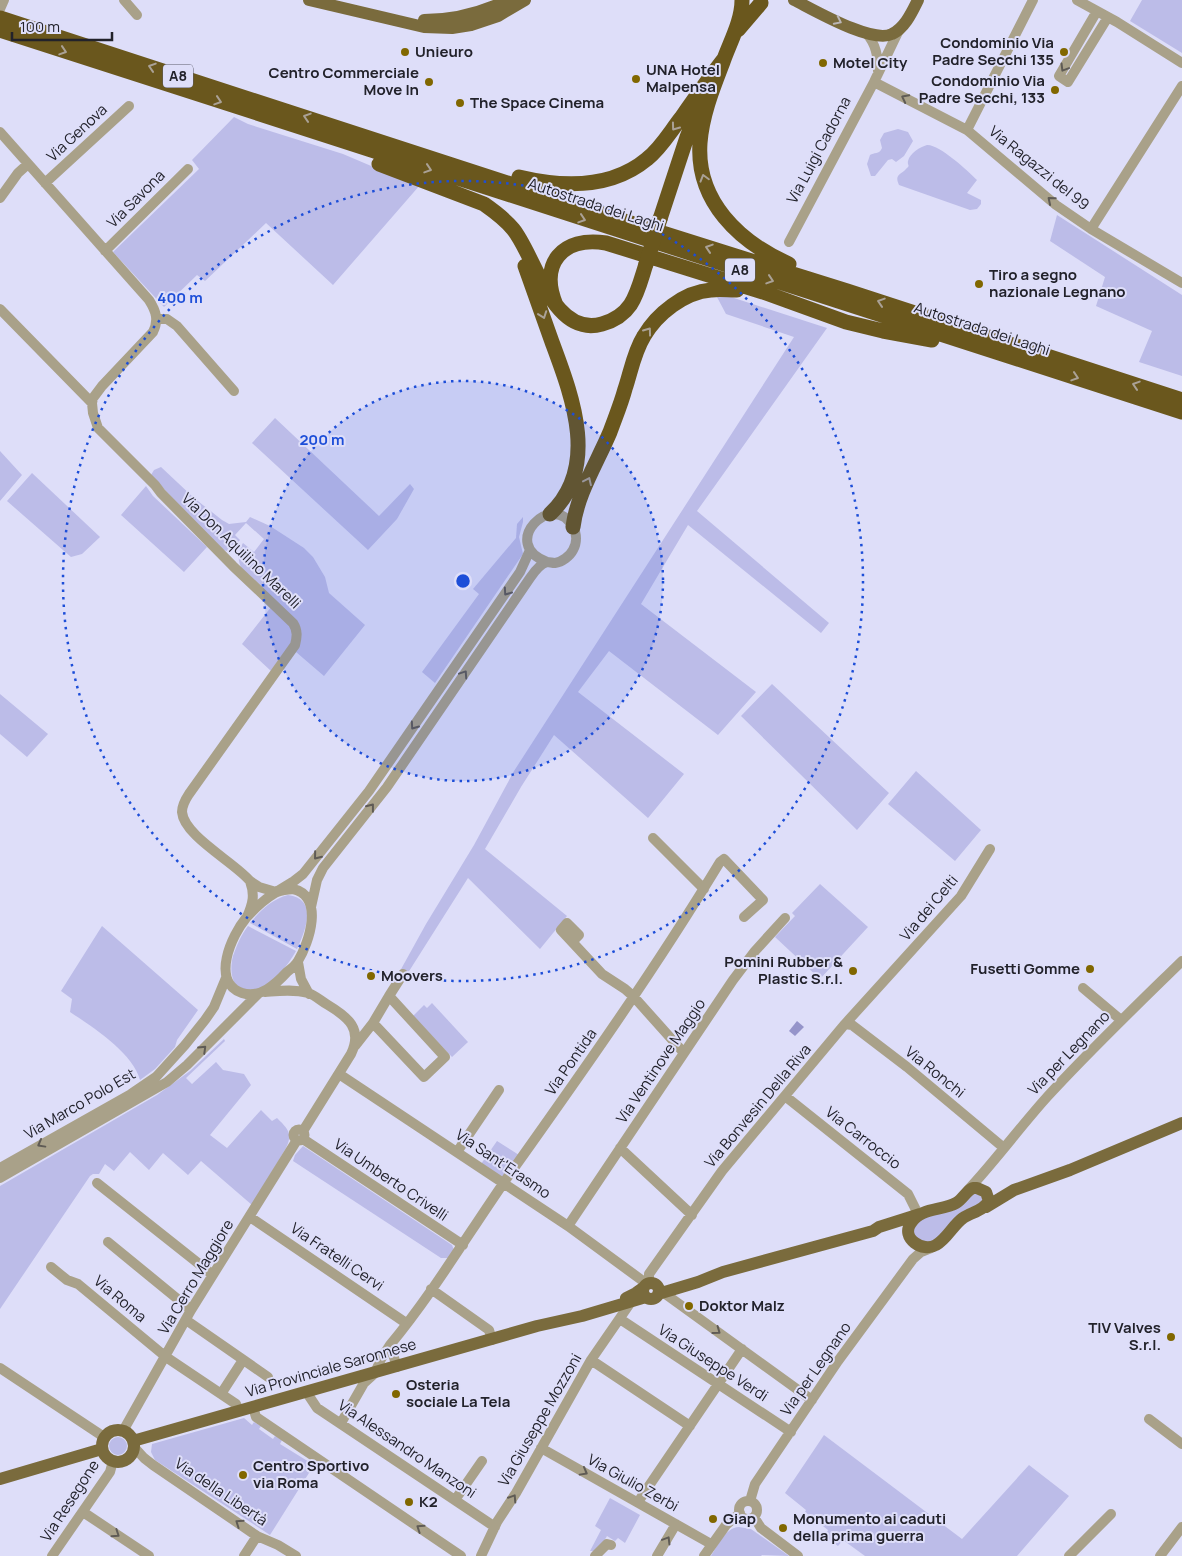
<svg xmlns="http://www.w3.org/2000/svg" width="1182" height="1556" viewBox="0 0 1182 1556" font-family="Manrope,sans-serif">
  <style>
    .green { fill: #bcbce8 }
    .water { fill: #9594ca }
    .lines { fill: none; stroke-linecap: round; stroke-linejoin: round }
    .minor { stroke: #a9a189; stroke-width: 10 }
    .major { stroke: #7a6b3d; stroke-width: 12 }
    .highway { stroke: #6a571d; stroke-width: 15 }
    .highway-bridge { stroke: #6a571d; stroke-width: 15 }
    .oneway { stroke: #bbb6b7 }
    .oneway2 { stroke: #aaa196 }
    .oneway3 { stroke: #5f5b55 }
    .ring { fill: none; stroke: #1d4ed8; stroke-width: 2.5; stroke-dasharray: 2.5 5 }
    .poi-dot { fill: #816700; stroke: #dedef9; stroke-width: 2 }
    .labels { text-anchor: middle; stroke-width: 4; stroke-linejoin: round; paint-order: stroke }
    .shield { fill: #dedef9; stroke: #5a5a69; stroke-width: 1 }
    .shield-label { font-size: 14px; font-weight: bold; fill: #22222b }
    .poi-label { font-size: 15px; font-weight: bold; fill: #22222b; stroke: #dedef9; text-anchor: start }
    .street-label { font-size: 15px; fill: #22222b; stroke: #dedef9 }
    .centre { fill: #1d4ed8; stroke: #dedef9; stroke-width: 2.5 }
    .ring-label { font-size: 15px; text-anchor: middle; font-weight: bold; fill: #1d4ed8; stroke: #dedef9; stroke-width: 4; stroke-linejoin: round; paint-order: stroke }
  </style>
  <rect width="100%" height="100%" fill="#dedef9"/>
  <path class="green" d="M 1142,0 L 1182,0 L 1182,53 L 1130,21 Z
    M 234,117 L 248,124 L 343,154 L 390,174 L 420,185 L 333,285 L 266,223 L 205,281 L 197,275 L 164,307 L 113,252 L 199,169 L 192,160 Z
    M 898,129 L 908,132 L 913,141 L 904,156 L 896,162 L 892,159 L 888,160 L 875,176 L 871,176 L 867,164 L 870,155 C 874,152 879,155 882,148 L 880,140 L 884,133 Z
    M 927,145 C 939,144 968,171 977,180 L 967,193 L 981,200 L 981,204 L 977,209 L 970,210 L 899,185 C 894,174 901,175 906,169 C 911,165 907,166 908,161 C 910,153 920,147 927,145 Z
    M 1057,215 L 1182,295 L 1182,376 L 1139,362 L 1152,331 L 1096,306 L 1105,277 L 1050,241 Z
    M 717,297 L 731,297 L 827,328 L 697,511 L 829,623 L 821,633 L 688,525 L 641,604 L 756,692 L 718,735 L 609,651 L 578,692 L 684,774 L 648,818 L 554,735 L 521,787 L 485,849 L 567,916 L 540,949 L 468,878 L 406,976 L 400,971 L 426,924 L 474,845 L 514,771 L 794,337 L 726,314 Z
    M 275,418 L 379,516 L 410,484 L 414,489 L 397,519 L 368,550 L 252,443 Z
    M 0,451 L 22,475 L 0,501 Z
    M 161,467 L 194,498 L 222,520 L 229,524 L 246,522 L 250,517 L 270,526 L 304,548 L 313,557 L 325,577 L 329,593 L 365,625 L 324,676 L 289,646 L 271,671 L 242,644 L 275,602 L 242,569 C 237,561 238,551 243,543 L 254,552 L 264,539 L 246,523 L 235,535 L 240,540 L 229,552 L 219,548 L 151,475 L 154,470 Z
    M 32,473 L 100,537 L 82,554 L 71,557 L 7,501 Z
    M 146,486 L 153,496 L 207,547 L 184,572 L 121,515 Z
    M 523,517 L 523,522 L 519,537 L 523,554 L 435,683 L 422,672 L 479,594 L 473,589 L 516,538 L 517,524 Z
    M 772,684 L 889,793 L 857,830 L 741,716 Z
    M 0,694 L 48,734 L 27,757 L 0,734 Z
    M 916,771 L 981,830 L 955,861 L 888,804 Z
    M 820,884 L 868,927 L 820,979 L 775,937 L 795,916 L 792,913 Z
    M 288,895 C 319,899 305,931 297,949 L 250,923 C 260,911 272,899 288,895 Z
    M 102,926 L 198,1010 L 177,1040 L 175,1047 L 155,1069 L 140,1080 C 133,1053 93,1027 70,1012 L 72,999 L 61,991 Z
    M 248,926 L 296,951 C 288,965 274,984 258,989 C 234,997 228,975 233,956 C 237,945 241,935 248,926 Z
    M 432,1003 L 468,1042 L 452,1057 L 413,1016 L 424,1005 L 427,1008 Z
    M 224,1039 L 225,1041 L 186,1078 L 192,1084 L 216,1062 L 223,1070 L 244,1074 L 251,1085 L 210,1135 L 227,1148 L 261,1110 L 272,1121 L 277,1118 C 288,1129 293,1133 286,1148 L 252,1205 L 201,1161 L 188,1175 L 163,1153 L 149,1170 L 130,1152 L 114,1171 L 105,1164 L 99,1174 L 93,1174 L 90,1176 L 0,1309 L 0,1186 L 157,1095 L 190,1071 Z
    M 497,1141 L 519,1155 L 504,1176 L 501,1177 L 481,1164 Z
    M 303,1146 L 452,1245 L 454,1250 L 448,1258 L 441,1258 L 293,1161 L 295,1155 Z
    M 975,1192 L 984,1199 L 937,1240 L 928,1245 L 913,1236 L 914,1222 Z
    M 244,1418 L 252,1425 L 254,1422 L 261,1426 L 259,1429 L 273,1439 L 275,1436 L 282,1440 L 280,1444 L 314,1465 L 270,1535 L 155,1460 L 151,1452 L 152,1444 Z
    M 824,1435 L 962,1539 L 1029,1465 L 1069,1496 L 1017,1556 L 865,1556 L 843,1540 L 838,1546 L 825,1536 L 828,1530 L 805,1512 L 806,1510 L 785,1493 Z
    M109 1446a9 9 0 1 1 18 0a9 9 0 1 1-18 0Z
    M 610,1498 L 640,1515 L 625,1543 L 618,1538 L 615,1541 L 607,1536 L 598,1551 L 590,1551 L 601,1530 L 595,1526 Z
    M 739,1527 L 751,1529 L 789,1556 L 762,1555 L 761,1556 L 711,1556 C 718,1545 725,1528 739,1527 Z"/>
  <path class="water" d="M 797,1021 L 804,1027 L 795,1036 L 789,1031 Z"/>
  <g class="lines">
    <path class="minor" d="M 124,0 L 137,15
      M 1077,0 L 1117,22 L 1182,63
      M 0,9 L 4,0
      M 1097,11 L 1059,76 L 1068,82 L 1108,17
      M 866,33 C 876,44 878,56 878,71
      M 874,82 L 967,130 L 1056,205 L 1091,229 L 1182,283
      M 967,130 L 1033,0
      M 0,132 L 149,300 C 156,311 159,320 153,332 L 102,386 L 93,398 L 92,403 L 93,413 L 98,428 L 155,485 L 161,493 L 233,566 L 293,623 C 298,631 297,637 295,645 L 189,794 C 185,800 182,806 182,812 C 184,836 234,862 250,881
      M 45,183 L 129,106
      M 0,198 L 18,173 L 28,164
      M 1091,229 L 1182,86
      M 789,242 L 874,82 L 899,30
      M 105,251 L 188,169
      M 0,309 L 92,403
      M 157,319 L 167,319 L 177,326 L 234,391
      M 653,838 L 704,889
      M 293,889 C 325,896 309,943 298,961 C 296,965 291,969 287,972 C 276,984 260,999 242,993 C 210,982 232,935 246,918 C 254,909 265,899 275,893 C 280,890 287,890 293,889 Z
      M 311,907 L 317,880 L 323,868 L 387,787 L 530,578 C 534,572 540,564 547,562 C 550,562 552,563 555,563 C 562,562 570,556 573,550 C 577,543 577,534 573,527 C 553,489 498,544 547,562
      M 247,917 C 253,903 255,895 250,881 L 259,887 L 276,892 L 294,881 L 303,874 L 369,791 L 520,572 L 530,550
      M 572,942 L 579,935 L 567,923 L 561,930 L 602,974 L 625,989 L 634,997 L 684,1053
      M 298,962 L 301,979 L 309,994
      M 1083,988 L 1121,1020
      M 265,992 C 279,991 294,989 308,993 C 315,995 321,1001 328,1005 C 348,1017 363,1029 351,1054 L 303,1131
      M 389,996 L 403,974
      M 845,1024 L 852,1025 L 907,1067 L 1004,1148
      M 355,1046 L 373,1023 L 389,996 L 445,1057 L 424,1077 L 373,1023
      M 339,1074 L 568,1226 L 647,1284
      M 785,1096 L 908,1194 L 916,1210
      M293.5 1135a5.5 5.5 0 1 1 11 0a5.5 5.5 0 1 1-11 0Z
      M 303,1139 L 463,1245
      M 620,1148 L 692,1215
      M 457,1152 L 499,1090
      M 0,1168 L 131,1094 L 156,1077 L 185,1045 L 205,1020 L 214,1007 L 226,978
      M 0,1178 L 167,1082 L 187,1065 L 259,993
      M 97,1183 L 213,1275
      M 968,1190 C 996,1160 1020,1127 1047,1097 C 1090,1050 1136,1006 1182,961
      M 250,1217 L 406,1323
      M 568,1226 L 733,980 L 755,951 L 785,918
      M 108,1242 L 191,1310
      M 51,1267 L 67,1280 L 78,1284 L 166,1357 L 236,1404 L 239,1411
      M 649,1283 L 649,1274 L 722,1171 L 845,1024 L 961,896 L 990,849
      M 431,1289 L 489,1330 L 492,1340
      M 664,1293 L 812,1400
      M 620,1319 L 791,1432
      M 186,1320 L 268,1377
      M 390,1345 L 397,1367
      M 591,1360 L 690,1426
      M 0,1368 L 104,1437
      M 307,1393 L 317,1408 L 495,1527
      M 221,1394 L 243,1360
      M 253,1407 L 256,1417 L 461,1556
      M 1149,1419 L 1182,1444
      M 341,1423 L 364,1383 L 375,1373 L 381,1359 L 390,1345 C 433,1293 468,1234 507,1178 C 581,1074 654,971 720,862 L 724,859 L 763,900 L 744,917
      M 123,1431 L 191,1310 L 297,1140
      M 134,1447 L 144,1458 L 153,1465 L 257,1536 L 278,1545 L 296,1556
      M 541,1448 L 711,1544
      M 455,1500 L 482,1461
      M 750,1501 L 755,1484 L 838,1361 L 913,1259 L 921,1252 L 931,1248
      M739 1510a9 9 0 1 1 18 0a9 9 0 1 1-18 0Z
      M 638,1502 L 742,1349
      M 83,1512 L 149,1556
      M 754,1517 L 761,1528 L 798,1556
      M 52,1556 L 110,1472 L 113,1461
      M 244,1556 L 257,1536
      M 481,1556 L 497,1522 L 516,1493 L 591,1360 L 631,1302
      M 595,1556 L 607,1544 L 611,1545
      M 657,1556 L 676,1524
      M 704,1556 L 726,1525 L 740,1513
      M 1069,1556 L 1111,1514
      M 1160,1556 L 1182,1527"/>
    <path class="major" d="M 309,0 L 424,27 L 452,28 L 471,25 L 498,16 L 525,0
      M 794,0 C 814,10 872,44 892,34 C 905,28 912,12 918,0
      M 424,20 C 454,20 481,13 508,0
      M 973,1188 L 977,1188 L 986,1192 L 989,1201 C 983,1211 972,1212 963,1218 C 953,1225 947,1239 936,1245 C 923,1253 900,1238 911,1223 C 921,1207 942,1211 956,1203 C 963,1199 966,1191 973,1188 Z
      M 986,1207 L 1014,1190 L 1070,1170 L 1182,1123
      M643 1291a8 8 0 1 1 16 0a8 8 0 1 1-16 0Z
      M 658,1294 L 698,1282 L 723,1272 L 873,1231 L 879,1227 L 920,1214
      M 626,1298 L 636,1293 L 643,1288
      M102 1446a16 16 0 1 1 32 0a16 16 0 1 1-32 0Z
      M 133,1441 L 537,1326 L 582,1316 L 646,1297
      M 0,1479 L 102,1449"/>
    <path class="highway" d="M 742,0 C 742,21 730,42 723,62 C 713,88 702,115 700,143 C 696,201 739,242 789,264
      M 0,18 L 621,220 L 847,291 L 1182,400
      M 0,30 L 1182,412
      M 738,30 L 761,3
      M 379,164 L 484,204 C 494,211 505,219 513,229 C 536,257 552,338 602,324 C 634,315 637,292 646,264
      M 519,177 C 561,187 611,189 647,159 C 661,148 670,132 681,118 C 695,98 709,78 724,59
      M 660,219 L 687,137 L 700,105
      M 525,266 C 534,291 543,317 552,342 C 572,396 600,467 550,514
      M 556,305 C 539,264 562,236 606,243 L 763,292 L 846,322 L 883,331 L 932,340
      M 573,527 C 577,494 597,463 610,432 C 615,418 621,404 625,389 C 631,371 634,352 644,336 C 657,314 684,292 711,290 C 719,289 728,290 737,290"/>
    <path class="highway-bridge" d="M 646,264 L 660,219"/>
  </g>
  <defs><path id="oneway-chevron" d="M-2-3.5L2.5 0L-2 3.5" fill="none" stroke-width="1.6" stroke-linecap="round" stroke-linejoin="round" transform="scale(1.25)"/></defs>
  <use class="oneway" href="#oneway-chevron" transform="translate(838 21) rotate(26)"/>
  <g class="oneway2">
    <use href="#oneway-chevron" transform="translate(63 51) rotate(18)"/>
    <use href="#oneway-chevron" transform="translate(152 67) rotate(-162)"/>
    <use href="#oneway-chevron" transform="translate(218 101) rotate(18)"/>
    <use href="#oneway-chevron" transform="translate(307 117) rotate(-162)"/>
    <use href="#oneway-chevron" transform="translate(675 127) rotate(126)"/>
    <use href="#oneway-chevron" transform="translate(428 169) rotate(18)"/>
    <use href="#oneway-chevron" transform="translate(704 178) rotate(-106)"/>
    <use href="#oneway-chevron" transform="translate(582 219) rotate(18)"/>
    <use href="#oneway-chevron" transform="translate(709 248) rotate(-162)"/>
    <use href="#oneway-chevron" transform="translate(770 280) rotate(18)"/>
    <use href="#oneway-chevron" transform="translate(881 302) rotate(-162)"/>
    <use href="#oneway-chevron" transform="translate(543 315) rotate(70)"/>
    <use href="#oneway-chevron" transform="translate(648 331) rotate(-54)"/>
    <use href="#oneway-chevron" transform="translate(1075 377) rotate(18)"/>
    <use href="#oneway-chevron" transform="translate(1136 385) rotate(-162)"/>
    <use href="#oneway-chevron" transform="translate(588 481) rotate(-65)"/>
  </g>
  <g class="oneway3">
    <use href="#oneway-chevron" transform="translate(1064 68) rotate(121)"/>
    <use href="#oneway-chevron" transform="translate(905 98) rotate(-153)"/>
    <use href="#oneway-chevron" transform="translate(1051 200) rotate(-140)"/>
    <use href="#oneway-chevron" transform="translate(507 592) rotate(125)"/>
    <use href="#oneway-chevron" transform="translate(464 674) rotate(-56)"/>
    <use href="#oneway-chevron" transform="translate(414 726) rotate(125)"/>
    <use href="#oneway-chevron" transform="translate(371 807) rotate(-52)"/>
    <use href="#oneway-chevron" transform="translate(317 856) rotate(129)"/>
    <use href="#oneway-chevron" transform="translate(203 1049) rotate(-44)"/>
    <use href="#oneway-chevron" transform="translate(41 1144) rotate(151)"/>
    <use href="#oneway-chevron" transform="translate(717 1331) rotate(36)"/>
    <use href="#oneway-chevron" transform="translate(584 1472) rotate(29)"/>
    <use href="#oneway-chevron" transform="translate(513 1498) rotate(-57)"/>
    <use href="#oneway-chevron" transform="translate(239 1523) rotate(-145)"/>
    <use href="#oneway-chevron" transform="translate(420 1528) rotate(-146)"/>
    <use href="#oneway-chevron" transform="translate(116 1534) rotate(34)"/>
    <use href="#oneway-chevron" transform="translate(667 1540) rotate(-59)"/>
  </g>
  <circle cx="463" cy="581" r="200" fill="#1d4ed8" fill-opacity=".12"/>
  <g class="ring">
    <circle cx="463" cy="581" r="200"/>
    <circle cx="463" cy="581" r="400"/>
  </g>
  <g class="poi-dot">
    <circle cx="405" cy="52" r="5"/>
    <circle cx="1064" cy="52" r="5"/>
    <circle cx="823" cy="63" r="5"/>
    <circle cx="636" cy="79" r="5"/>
    <circle cx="429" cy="82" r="5"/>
    <circle cx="1055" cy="90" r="5"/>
    <circle cx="460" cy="103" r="5"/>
    <circle cx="979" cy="284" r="5"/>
    <circle cx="1090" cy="969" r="5"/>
    <circle cx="853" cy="971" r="5"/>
    <circle cx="371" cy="976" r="5"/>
    <circle cx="689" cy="1306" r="5"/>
    <circle cx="1171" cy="1337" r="5"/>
    <circle cx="396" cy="1394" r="5"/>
    <circle cx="243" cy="1475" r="5"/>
    <circle cx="409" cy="1502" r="5"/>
    <circle cx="713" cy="1519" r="5"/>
    <circle cx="783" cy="1528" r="5"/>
  </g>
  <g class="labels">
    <g class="shield">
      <rect x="163" y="64.5" width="30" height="23" rx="4"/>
      <rect x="725" y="258.5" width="30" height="23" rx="4"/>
    </g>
    <g class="shield-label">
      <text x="178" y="81">A8</text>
      <text x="740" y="275">A8</text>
    </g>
    <g class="poi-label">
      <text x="1054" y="48" text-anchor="end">Condominio Via<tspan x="1054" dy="17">Padre Secchi 135</tspan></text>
      <text x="415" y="57">Unieuro</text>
      <text x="833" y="68">Motel City</text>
      <text x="646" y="75">UNA Hotel<tspan x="646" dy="17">Malpensa</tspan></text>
      <text x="419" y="78" text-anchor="end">Centro Commerciale<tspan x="419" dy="17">Move In</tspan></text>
      <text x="1045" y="86" text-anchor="end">Condominio Via<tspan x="1045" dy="17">Padre Secchi, 133</tspan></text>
      <text x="470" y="108">The Space Cinema</text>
      <text x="989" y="280">Tiro a segno<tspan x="989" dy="17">nazionale Legnano</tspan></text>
      <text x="843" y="967" text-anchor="end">Pomini Rubber &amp;<tspan x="843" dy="17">Plastic S.r.l.</tspan></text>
      <text x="1080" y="974" text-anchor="end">Fusetti Gomme</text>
      <text x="381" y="981">Moovers</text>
      <text x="699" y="1311">Doktor Malz</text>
      <text x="1161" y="1333" text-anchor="end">TIV Valves<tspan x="1161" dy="17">S.r.l.</tspan></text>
      <text x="406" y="1390">Osteria<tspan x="406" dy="17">sociale La Tela</tspan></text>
      <text x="253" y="1471">Centro Sportivo<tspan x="253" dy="17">via Roma</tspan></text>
      <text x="419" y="1507">K2</text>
      <text x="723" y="1524">Giap</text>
      <text x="793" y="1524">Monumento ai caduti<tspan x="793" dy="17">della prima guerra</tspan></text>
    </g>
    <g class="street-label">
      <text transform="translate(77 133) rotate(-43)" y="5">Via Genova</text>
      <text transform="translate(819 150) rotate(-62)" y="5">Via Luigi Cadorna</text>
      <text transform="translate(1039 168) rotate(39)" y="5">Via Ragazzi del 99</text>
      <text transform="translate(136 199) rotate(-45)" y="5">Via Savona</text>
      <text transform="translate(596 205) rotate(18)" y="5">Autostrada dei Laghi</text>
      <text transform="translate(982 329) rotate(18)" y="5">Autostrada dei Laghi</text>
      <text transform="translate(241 551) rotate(44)" y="5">Via Don Aquilino Marelli</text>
      <text transform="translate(929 908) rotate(-50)" y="5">Via dei Celti</text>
      <text transform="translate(1069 1053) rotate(-46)" y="5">Via per Legnano</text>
      <text transform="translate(661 1061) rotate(-56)" y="5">Via Ventinove Maggio</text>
      <text transform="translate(571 1062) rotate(-55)" y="5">Via Pontida</text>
      <text transform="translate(935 1072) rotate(39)" y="5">Via Ronchi</text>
      <text transform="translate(80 1104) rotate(-30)" y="5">Via Marco Polo Est</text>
      <text transform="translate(758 1106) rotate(-50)" y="5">Via Bonvesin Della Riva</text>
      <text transform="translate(863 1138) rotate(38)" y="5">Via Carroccio</text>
      <text transform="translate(503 1164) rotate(34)" y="5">Via Sant'Erasmo</text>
      <text transform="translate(391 1180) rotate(34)" y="5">Via Umberto Crivelli</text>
      <text transform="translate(337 1257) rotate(34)" y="5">Via Fratelli Cervi</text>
      <text transform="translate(196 1277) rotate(-59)" y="5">Via Cerro Maggiore</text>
      <text transform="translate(120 1299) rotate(40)" y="5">Via Roma</text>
      <text transform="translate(713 1363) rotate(33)" y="5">Via Giuseppe Verdi</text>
      <text transform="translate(331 1368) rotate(-16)" y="5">Via Provinciale Saronnese</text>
      <text transform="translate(816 1369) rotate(-55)" y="5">Via per Legnano</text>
      <text transform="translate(540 1420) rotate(-60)" y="5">Via Giuseppe Mozzoni</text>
      <text transform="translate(407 1449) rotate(34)" y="5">Via Alessandro Manzoni</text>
      <text transform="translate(633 1483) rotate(29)" y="5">Via Giulio Zerbi</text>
      <text transform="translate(221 1492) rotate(34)" y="5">Via della Libertà</text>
      <text transform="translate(70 1501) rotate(-57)" y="5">Via Resegone</text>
    </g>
  </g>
  <circle cx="463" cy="581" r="8" class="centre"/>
  <g class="ring-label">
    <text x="180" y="303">400 m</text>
    <text x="322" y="445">200 m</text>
  </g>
  <path d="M12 32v8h100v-8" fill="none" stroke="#22222b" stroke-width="2.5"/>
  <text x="20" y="32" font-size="15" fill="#22222b" stroke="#dedef9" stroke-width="4" paint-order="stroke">100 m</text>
</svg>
